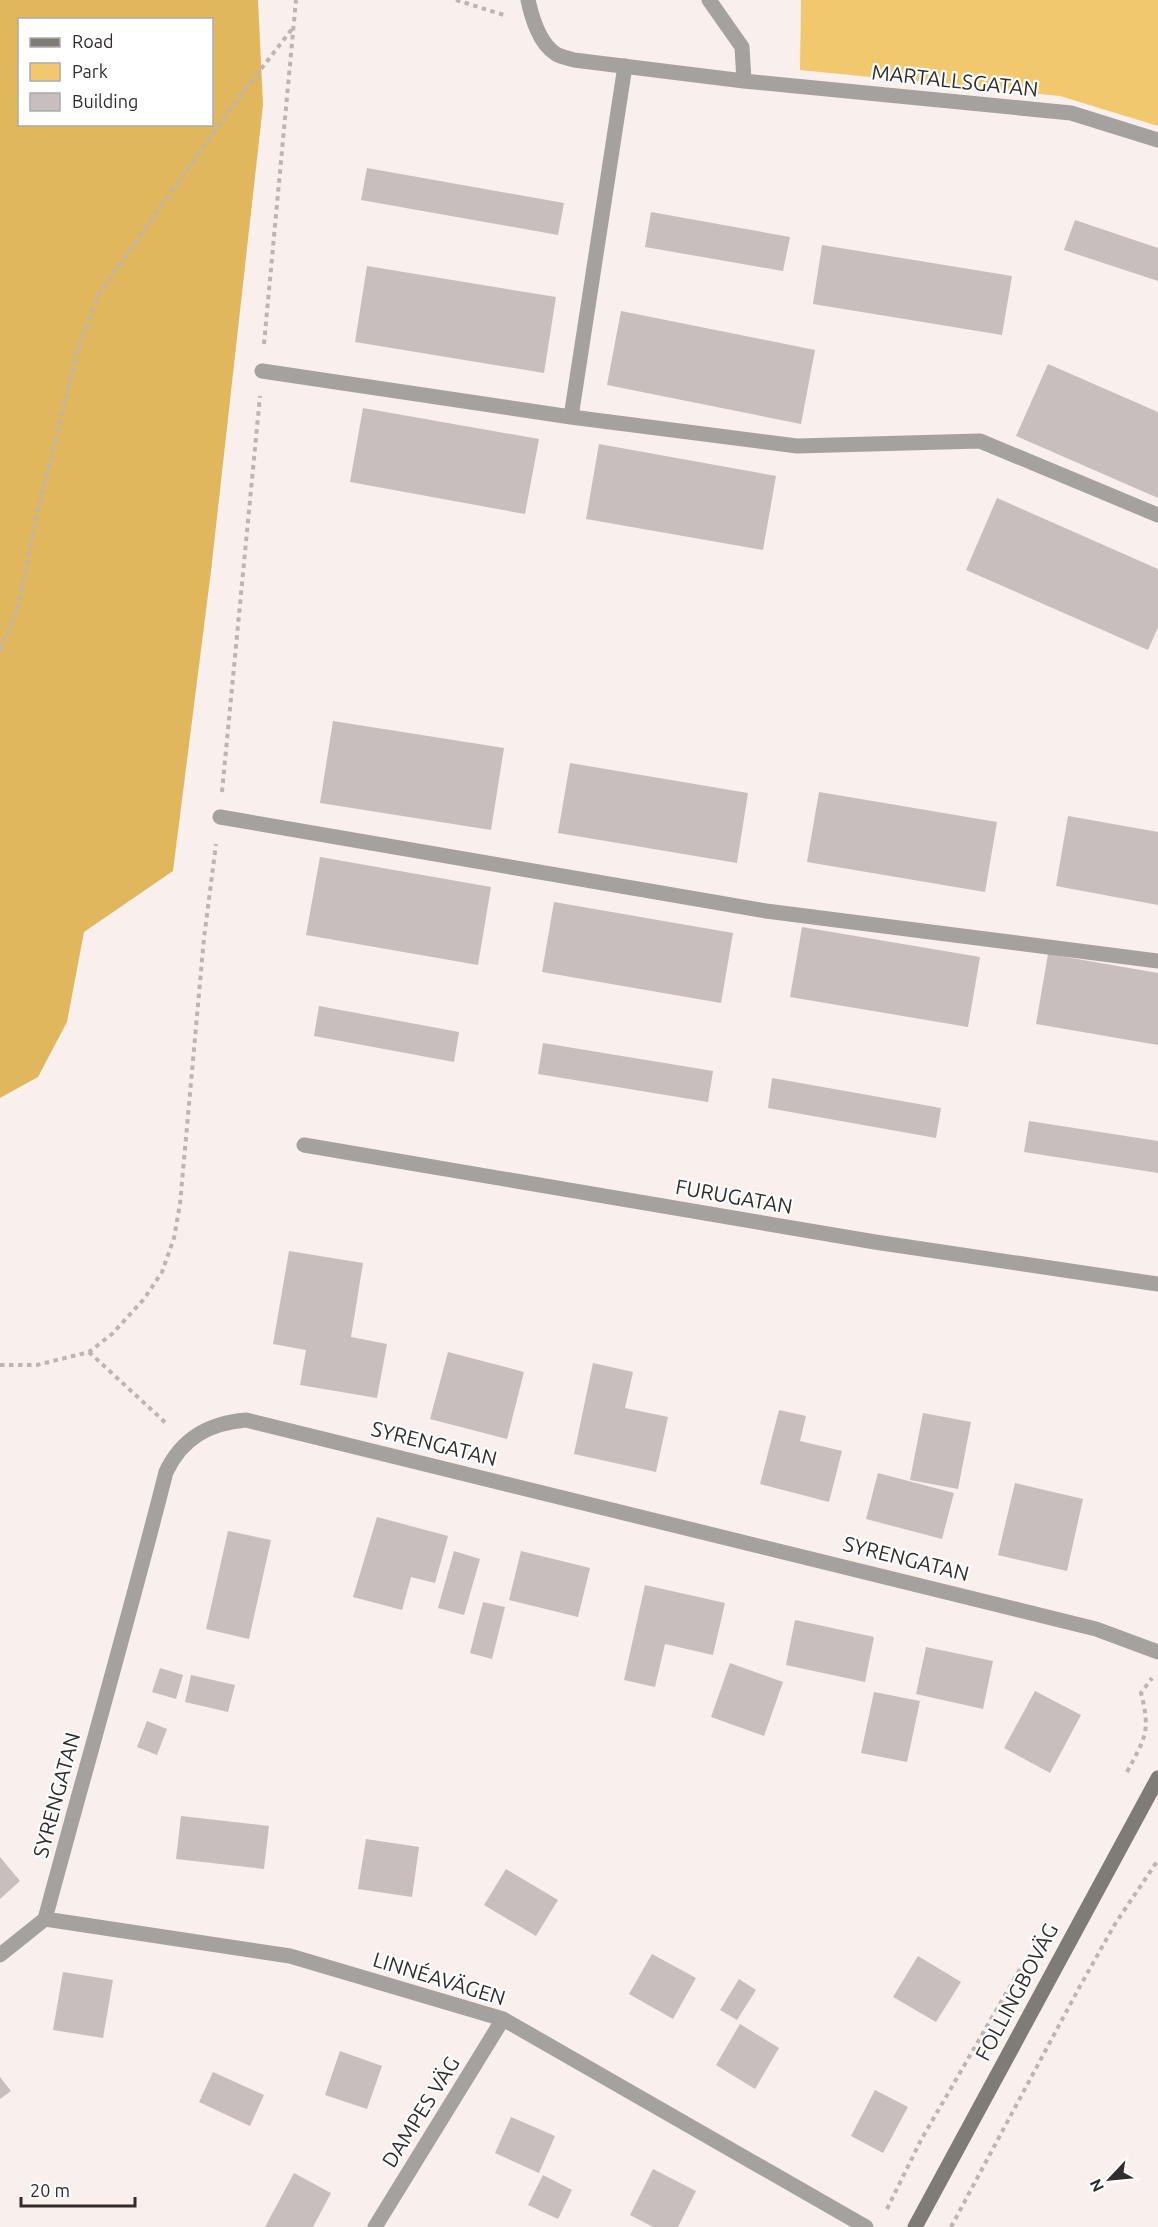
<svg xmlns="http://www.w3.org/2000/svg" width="1158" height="2227" viewBox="0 0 1158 2227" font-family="Ubuntu,sans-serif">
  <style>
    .green { fill: #f2c86f }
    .forest { fill: #e1b75d; fill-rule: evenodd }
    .building { fill: #c8bebe }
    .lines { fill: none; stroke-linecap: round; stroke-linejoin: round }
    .path { stroke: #bdb5b2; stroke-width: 4; stroke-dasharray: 4.5 4.5; stroke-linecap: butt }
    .service { stroke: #a4a19f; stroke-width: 15 }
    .minor { stroke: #a4a19f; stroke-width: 15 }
    .secondary { stroke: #7f7b77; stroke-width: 15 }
    .labels { text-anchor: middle; stroke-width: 4.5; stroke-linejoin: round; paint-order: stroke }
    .street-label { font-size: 21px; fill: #302d2c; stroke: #fff }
  </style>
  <rect width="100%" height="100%" fill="#f9efec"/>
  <path class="green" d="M 801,0 L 1158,0 L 1158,126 L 1060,96 L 800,70 Z"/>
  <path class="forest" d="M 0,0 L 258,0 L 263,105 L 211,571 L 173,871 L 84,932 L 67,1022 L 38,1077 L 0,1098 ZM 20,20 L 212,20 L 212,124 L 20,124 Z"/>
  <path class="building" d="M 367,168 L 564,203 L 558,235 L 361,200 Z
    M 651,212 L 790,237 L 783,271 L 645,247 Z
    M 1075,220 L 1158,248 L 1158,281 L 1064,250 Z
    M 822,245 L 1012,276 L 1002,335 L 813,304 Z
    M 367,266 L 556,297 L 544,373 L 355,342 Z
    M 621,311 L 815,350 L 801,424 L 607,385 Z
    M 1048,364 L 1158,412 L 1158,498 L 1016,436 Z
    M 363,408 L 539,439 L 525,514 L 350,482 Z
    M 599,444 L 776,476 L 763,550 L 586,519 Z
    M 997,498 L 1158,569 L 1158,627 L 1148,650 L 966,570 Z
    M 333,721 L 504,748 L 491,830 L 320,803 Z
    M 570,763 L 748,793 L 737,863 L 558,833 Z
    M 819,792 L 997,822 L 985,892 L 807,862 Z
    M 1068,816 L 1158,832 L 1158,905 L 1056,886 Z
    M 320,857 L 491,887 L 478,965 L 306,935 Z
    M 554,902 L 733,933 L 721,1003 L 542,972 Z
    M 802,927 L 980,957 L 968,1027 L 790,997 Z
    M 1048,954 L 1158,973 L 1158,1045 L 1036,1024 Z
    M 319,1006 L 459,1032 L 454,1062 L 314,1036 Z
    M 543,1043 L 713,1071 L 708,1102 L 538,1074 Z
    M 772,1078 L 941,1108 L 936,1138 L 768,1108 Z
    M 1029,1121 L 1158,1141 L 1158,1173 L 1024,1152 Z
    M 289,1251 L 363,1263 L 351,1337 L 387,1344 L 377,1398 L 300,1385 L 306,1350 L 273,1344 Z
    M 448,1352 L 524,1372 L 507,1439 L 430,1419 Z
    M 593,1363 L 633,1372 L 625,1408 L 668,1417 L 656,1472 L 574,1454 Z
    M 779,1410 L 806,1416 L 800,1441 L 842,1451 L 829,1502 L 760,1484 Z
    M 923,1413 L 971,1422 L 958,1489 L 910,1480 Z
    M 878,1473 L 954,1493 L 942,1539 L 866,1519 Z
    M 1015,1483 L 1083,1499 L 1067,1571 L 998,1555 Z
    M 377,1517 L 448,1536 L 435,1583 L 411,1577 L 402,1610 L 353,1597 Z
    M 228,1531 L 271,1540 L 249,1639 L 206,1629 Z
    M 454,1551 L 480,1559 L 464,1615 L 438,1608 Z
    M 521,1551 L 590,1568 L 578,1617 L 509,1600 Z
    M 645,1585 L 725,1603 L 713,1655 L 665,1644 L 655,1687 L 624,1680 Z
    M 483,1602 L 505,1607 L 492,1659 L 470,1653 Z
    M 795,1620 L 874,1637 L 865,1682 L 786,1665 Z
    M 926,1647 L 993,1661 L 983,1709 L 916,1694 Z
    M 730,1663 L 783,1682 L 764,1736 L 711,1717 Z
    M 160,1668 L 183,1675 L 176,1699 L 152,1692 Z
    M 191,1675 L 235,1685 L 228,1712 L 185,1702 Z
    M 1035,1691 L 1081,1715 L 1050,1773 L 1004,1748 Z
    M 874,1692 L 920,1701 L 907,1762 L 861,1753 Z
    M 147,1721 L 167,1729 L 157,1755 L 137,1747 Z
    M 181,1816 L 269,1826 L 264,1869 L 176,1859 Z
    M 366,1839 L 419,1847 L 412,1897 L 358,1889 Z
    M 0,1857 L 20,1881 L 0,1899 Z
    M 506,1869 L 558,1900 L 536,1936 L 484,1905 Z
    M 652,1954 L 696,1978 L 673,2019 L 629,1994 Z
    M 918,1956 L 961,1982 L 936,2022 L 893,1997 Z
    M 63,1972 L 113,1980 L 103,2038 L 53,2030 Z
    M 739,1979 L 756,1990 L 737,2020 L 720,2010 Z
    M 740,2024 L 779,2048 L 755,2089 L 716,2065 Z
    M 340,2051 L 382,2066 L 367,2109 L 325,2095 Z
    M 213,2072 L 264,2095 L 250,2126 L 199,2102 Z
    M 0,2077 L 11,2091 L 0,2099 Z
    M 875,2090 L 908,2107 L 883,2153 L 851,2136 Z
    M 511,2117 L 555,2136 L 539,2173 L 495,2153 Z
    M 653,2169 L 696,2191 L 678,2227 L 653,2227 L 630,2215 Z
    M 294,2173 L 331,2193 L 313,2227 L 265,2227 Z
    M 543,2175 L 572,2190 L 558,2219 L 528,2205 Z"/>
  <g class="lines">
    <path class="path" d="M 456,0 L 504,15
      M 264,344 L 296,0
      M 0,650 L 17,611 L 37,513 L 77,353 L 99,294 L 228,112 L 292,29
      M 222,792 L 260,396
      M 89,1352 L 168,1425
      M 0,1365 L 37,1365 L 89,1352 L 112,1334 L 144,1299 L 162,1272 L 174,1238 L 180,1204 L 204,938 L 216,844
      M 1127,1772 C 1145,1738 1151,1732 1141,1693 L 1152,1678
      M 887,2209 L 921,2140 L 1023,1964
      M 951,2227 L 1079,1988 L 1115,1924 L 1158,1860"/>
    <path class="service" d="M 262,371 L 571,417 L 797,446 L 980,441 L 1158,515
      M 571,417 L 625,66
      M 220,817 L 766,911 L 1158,961"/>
    <path class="minor" d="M 528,0 C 532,18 539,43 556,54 C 561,57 568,58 574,60 L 744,81 L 1071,113 L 1158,140
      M 709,0 L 742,47 L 744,81
      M 304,1145 L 875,1242 L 1158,1284
      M 45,1919 C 85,1770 128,1622 166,1472 C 182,1438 209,1423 246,1420 L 1096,1629 L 1158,1652
      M 0,1955 L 45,1919 L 290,1956 L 503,2019 L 866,2227
      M 375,2227 L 503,2019"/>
    <path class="secondary" d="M 915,2227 L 1158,1778"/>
  </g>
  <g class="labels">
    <g class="street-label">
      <text transform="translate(955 81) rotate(6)" y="7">MARTALLSGATAN</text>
      <text transform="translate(734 1197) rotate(10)" y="7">FURUGATAN</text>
      <text transform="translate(434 1444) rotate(14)" y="7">SYRENGATAN</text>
      <text transform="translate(906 1559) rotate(14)" y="7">SYRENGATAN</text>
      <text transform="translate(57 1795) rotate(-75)" y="7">SYRENGATAN</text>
      <text transform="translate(439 1979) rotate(17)" y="7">LINNÉAVÄGEN</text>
      <text transform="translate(1017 1992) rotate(-62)" y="7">FOLLINGBOVÄG</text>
      <text transform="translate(421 2112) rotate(-58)" y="7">DAMPES VÄG</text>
    </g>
  </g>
  <rect x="18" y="18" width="195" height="108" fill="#ffffff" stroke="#acabab" stroke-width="1.5"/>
  <rect x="30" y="38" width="30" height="9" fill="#7f7b77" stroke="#acabab" stroke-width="1.5"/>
  <text x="72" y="48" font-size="18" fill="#302d2c">Road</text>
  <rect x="30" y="63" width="30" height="18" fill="#f2c86f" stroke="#acabab" stroke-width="1.5"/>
  <text x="72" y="78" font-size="18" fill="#302d2c">Park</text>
  <rect x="30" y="93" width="30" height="18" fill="#c8bebe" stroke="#acabab" stroke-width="1.5"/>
  <text x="72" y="108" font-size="18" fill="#302d2c">Building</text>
  <g transform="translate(1110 2179) rotate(244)" stroke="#ffffff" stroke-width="4.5" paint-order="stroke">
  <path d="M0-4.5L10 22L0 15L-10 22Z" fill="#302d2c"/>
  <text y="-9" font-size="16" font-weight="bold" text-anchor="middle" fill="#302d2c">N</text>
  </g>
  <path d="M21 2197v9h114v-9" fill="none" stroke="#302d2c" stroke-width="3"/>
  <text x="30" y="2197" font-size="18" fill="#302d2c" stroke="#ffffff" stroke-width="4.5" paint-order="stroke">20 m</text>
</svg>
